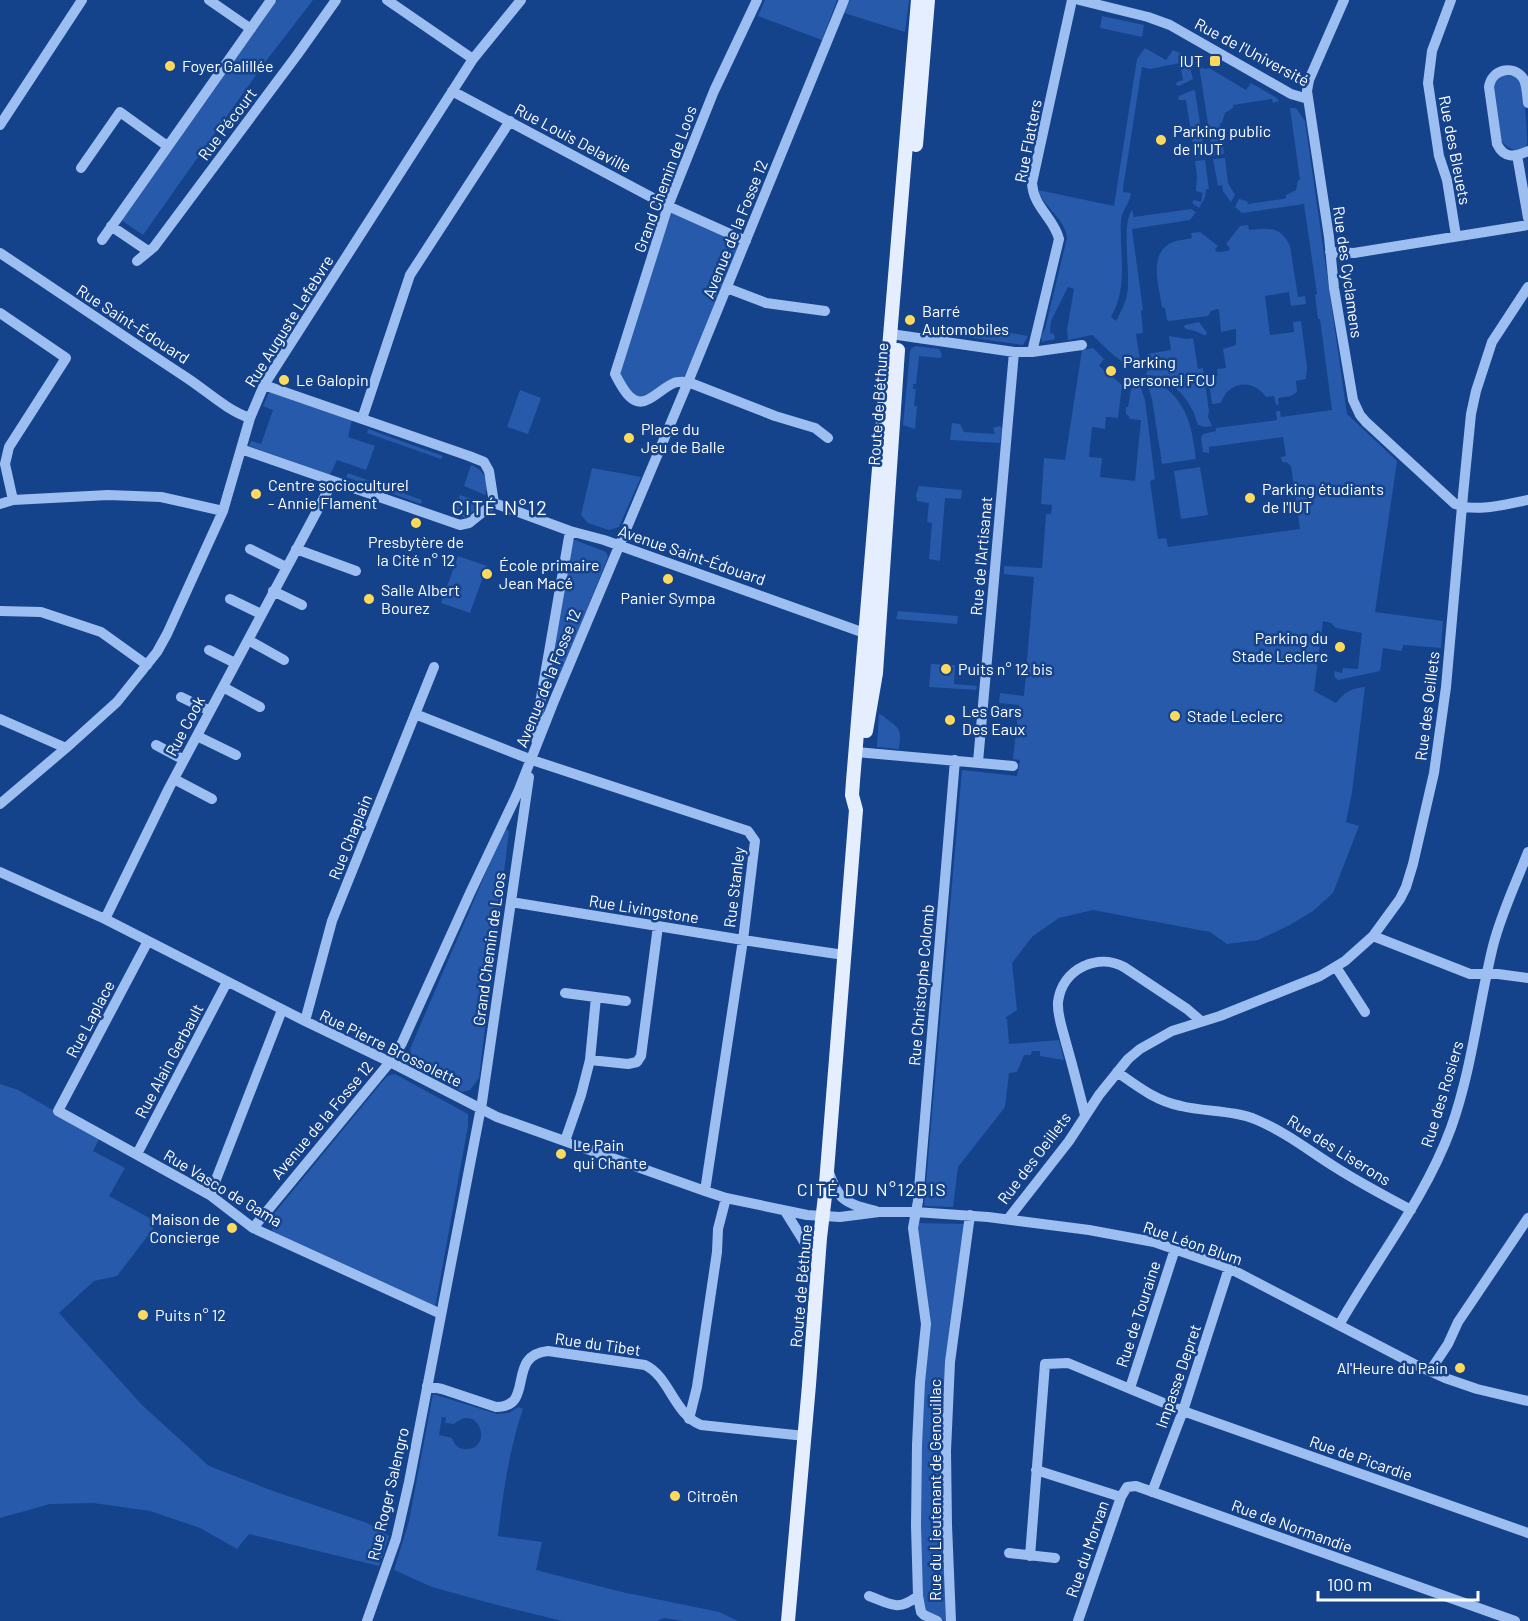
<svg xmlns="http://www.w3.org/2000/svg" width="1528" height="1621" viewBox="0 0 1528 1621" font-family="Barlow,sans-serif">
  <style>
    .green { fill: #275aaa; fill-rule: evenodd }
    .lines { fill: none; stroke-linecap: round; stroke-linejoin: round }
    .minor { stroke: #9dbef0; stroke-width: 10 }
    .major { stroke: #e5eeff; stroke-width: 14 }
    .poi-dot { fill: #ffd95b; stroke: #14428b; stroke-width: 2 }
    .labels { text-anchor: middle; stroke-width: 5; stroke-linejoin: round; paint-order: stroke }
    .street-label { font-size: 16px; fill: #fff; stroke: #14428b }
    .poi-label { font-size: 16px; fill: #fff; stroke: #14428b; text-anchor: start }
    .neighbourhood-label { font-size: 18px; letter-spacing: 1.5px; fill: #fff; stroke: #14428b }
    .quarter-label { font-size: 20px; letter-spacing: 1.5px; fill: #fff; stroke: #14428b }
  </style>
  <rect width="100%" height="100%" fill="#14428b"/>
  <path class="green" d="M 277,0 L 313,0 L 263,65 L 143,235 L 121,220 Z
    M 765,0 L 837,0 L 822,40 L 758,16 Z
    M 850,0 L 909,0 L 905,32 L 844,13 Z
    M 1102,16 L 1144,25 L 1142,37 L 1100,28 Z
    M 1145,48 L 1166,60 L 1173,50 L 1187,56 L 1193,79 L 1179,86 L 1176,85 L 1177,82 L 1183,80 L 1180,63 L 1150,69 L 1142,67 L 1123,188 L 1123,192 L 1131,193 C 1130,203 1122,210 1121,220 C 1119,253 1129,286 1111,317 L 1116,321 C 1122,310 1128,298 1128,285 C 1129,267 1122,223 1132,210 L 1134,217 L 1191,209 L 1196,212 L 1190,220 L 1132,229 L 1143,310 L 1141,311 L 1143,333 L 1136,334 L 1141,367 C 1124,370 1105,346 1092,335 L 1068,340 L 1067,330 L 1074,289 L 1068,287 L 1051,321 L 1050,333 L 1054,334 L 1055,339 L 1042,342 L 1041,336 L 1045,329 L 1067,238 C 1065,218 1044,208 1038,190 L 1114,206 L 1137,59 Z
    M 1199,66 L 1205,69 L 1209,68 L 1246,90 L 1251,83 L 1277,98 L 1279,101 L 1273,103 L 1272,99 L 1233,105 L 1233,108 L 1225,113 L 1222,123 L 1220,123 L 1224,154 L 1213,156 Z
    M 1505,75 L 1515,76 C 1517,78 1520,80 1521,83 C 1524,89 1528,138 1527,144 C 1520,156 1506,148 1501,140 L 1493,88 L 1495,81 Z
    M 1193,90 L 1195,91 L 1205,156 L 1195,158 L 1186,100 L 1180,100 L 1178,99 L 1179,96 Z
    M 1290,108 L 1296,108 L 1305,121 L 1347,414 L 1397,461 L 1375,612 L 1443,621 L 1441,648 L 1403,645 L 1402,651 L 1383,648 L 1380,671 L 1338,680 L 1335,678 L 1334,671 L 1342,673 L 1343,668 L 1358,669 L 1362,633 L 1336,628 L 1331,623 L 1323,621 L 1314,691 L 1336,703 C 1345,692 1351,688 1365,687 L 1352,792 L 1346,822 L 1359,826 L 1333,893 L 1313,911 L 1288,926 L 1258,940 L 1227,944 L 1210,932 L 1093,910 L 1059,918 L 1033,936 L 1012,963 L 1017,1010 L 1005,1018 L 1007,1019 L 1009,1044 L 1059,1040 L 1064,1060 L 1040,1056 L 1040,1051 L 1032,1051 L 1031,1055 L 1024,1055 L 1017,1072 L 1009,1073 L 1005,1107 L 958,1167 L 953,1207 L 924,1206 L 962,770 L 1017,776 L 1020,760 L 1013,759 L 1019,705 L 999,703 L 1000,693 L 1024,696 L 1034,577 L 1004,574 L 1004,566 L 1042,568 L 1046,514 L 1051,514 L 1052,505 L 1041,504 L 1044,458 L 1065,460 L 1082,350 L 1093,348 L 1104,359 L 1099,366 L 1122,385 L 1118,418 L 1106,417 L 1105,429 L 1092,427 L 1089,457 L 1102,458 L 1100,477 L 1135,481 L 1141,420 L 1130,419 L 1128,415 L 1126,414 L 1126,407 L 1128,407 L 1131,389 L 1139,383 L 1145,400 L 1155,479 L 1150,481 L 1158,539 L 1166,538 L 1168,547 L 1300,529 L 1291,466 L 1286,462 L 1282,462 L 1281,457 L 1286,456 L 1283,437 L 1209,447 L 1209,453 L 1203,452 L 1201,438 L 1203,434 L 1216,431 L 1216,428 L 1277,420 L 1276,411 L 1280,411 L 1281,417 L 1332,410 L 1320,319 L 1318,319 L 1315,295 L 1317,294 L 1304,204 L 1242,213 L 1235,207 L 1239,199 L 1247,201 L 1248,204 L 1283,199 L 1286,198 L 1286,195 L 1296,190 L 1298,180 L 1300,180 Z
    M 1225,158 L 1228,183 L 1235,195 L 1231,202 L 1223,191 L 1222,185 L 1218,186 L 1213,159 Z
    M 1205,160 L 1209,189 L 1206,189 L 1205,197 L 1199,208 L 1192,203 L 1194,200 L 1201,202 L 1203,193 L 1196,191 L 1197,176 L 1195,161 Z
    M 668,206 L 746,241 L 682,381 L 646,401 L 629,391 L 619,373 Z
    M 1248,225 L 1249,230 C 1268,228 1281,226 1290,246 L 1298,297 L 1305,296 L 1306,304 L 1291,306 L 1289,292 L 1265,296 L 1270,335 L 1294,332 L 1293,322 L 1301,321 L 1307,367 L 1306,379 L 1296,381 L 1297,392 L 1291,396 L 1278,398 L 1279,404 L 1276,405 L 1274,396 L 1266,397 C 1253,378 1228,381 1221,403 L 1212,404 L 1208,378 L 1218,376 L 1217,369 L 1226,368 L 1223,349 L 1236,345 L 1236,329 L 1221,332 L 1219,310 L 1217,309 L 1211,311 L 1208,316 L 1169,321 L 1167,320 L 1165,308 L 1162,307 C 1160,289 1148,256 1169,244 C 1175,240 1184,240 1192,238 L 1191,233 L 1200,232 L 1218,246 L 1215,249 L 1217,252 L 1228,251 L 1230,248 L 1226,244 L 1240,226 Z
    M 1199,322 L 1207,333 L 1206,335 L 1204,335 L 1195,331 L 1186,329 L 1184,327 L 1185,325 Z
    M 976,327 L 1028,336 L 1023,345 L 974,338 Z
    M 1169,336 L 1187,339 L 1193,338 L 1198,369 L 1203,368 L 1209,411 L 1208,417 L 1212,426 L 1205,427 L 1198,425 C 1196,420 1195,416 1193,411 C 1184,393 1167,375 1146,375 L 1149,365 L 1147,354 L 1171,350 Z
    M 916,346 L 939,349 L 942,354 L 941,358 L 919,356 L 916,384 L 913,384 L 913,389 L 916,389 L 914,406 L 917,406 L 915,429 L 903,425 L 910,351 L 912,348 Z
    M 1146,380 C 1168,383 1185,405 1190,426 C 1193,436 1194,448 1196,459 L 1162,464 L 1152,399 Z
    M 270,390 L 352,420 L 348,437 L 375,446 L 366,470 L 337,460 L 330,475 L 249,446 L 251,441 L 261,444 L 273,410 L 263,406 Z
    M 520,390 L 541,398 L 528,434 L 507,427 Z
    M 952,423 L 960,424 L 964,432 L 995,434 L 993,428 L 999,426 L 1002,428 L 1000,443 L 950,440 Z
    M 368,429 L 443,456 L 441,459 L 367,433 Z
    M 471,465 C 484,469 490,483 485,495 L 464,486 Z
    M 1200,467 L 1208,515 L 1181,519 L 1174,471 Z
    M 592,468 L 641,477 L 619,527 L 609,530 L 588,523 L 581,515 Z
    M 348,473 L 422,500 L 421,504 L 346,477 Z
    M 919,486 L 962,490 L 961,499 L 945,498 L 940,561 L 929,559 L 932,523 L 927,522 L 929,503 L 917,501 L 916,495 Z
    M 460,495 L 483,503 L 465,518 L 453,513 Z
    M 575,540 L 606,552 L 608,557 L 560,676 L 549,673 L 571,541 Z
    M 458,556 L 487,566 L 470,613 L 441,603 Z
    M 898,611 L 958,616 L 957,624 L 896,619 Z
    M 931,664 L 955,665 L 954,684 L 977,686 L 976,690 L 929,687 Z
    M 879,714 C 885,716 886,719 891,722 C 903,731 900,735 899,749 L 877,747 Z
    M 505,828 L 509,831 L 479,1078 L 470,1090 L 462,1092 L 414,1064 L 410,1049 Z
    M 395,1074 L 468,1114 L 468,1126 L 435,1308 L 276,1236 C 271,1229 270,1224 272,1216 L 387,1076 Z
    M 0,1084 L 18,1090 L 100,1137 L 93,1151 L 125,1168 L 109,1196 L 155,1221 L 153,1229 L 117,1276 L 94,1281 L 59,1313 L 142,1405 L 209,1466 L 273,1491 L 367,1523 L 389,1536 L 379,1566 L 249,1534 L 237,1549 L 200,1528 L 150,1511 L 93,1503 L 50,1504 L 0,1518 Z
    M 914,1223 L 969,1224 L 950,1362 L 951,1619 L 945,1621 L 928,1619 L 917,1588 L 926,1324 Z
    M 433,1394 L 497,1414 L 509,1413 L 518,1407 L 523,1409 C 509,1450 503,1493 498,1536 L 542,1542 L 536,1570 L 622,1592 L 719,1612 L 738,1621 L 683,1621 L 664,1618 L 657,1621 L 562,1621 L 497,1605 L 432,1587 L 394,1570 L 409,1521 ZM 442,1417 L 446,1418 L 445,1423 L 454,1424 C 480,1401 494,1451 465,1449 C 458,1449 454,1444 452,1438 L 439,1435 Z"/>
  <g class="lines">
    <path class="minor" d="M 209,0 L 251,29
      M 387,0 L 473,59
      M 757,0 L 714,91 L 668,206 L 615,374 C 622,387 632,409 649,399 C 658,394 665,387 674,383 C 678,381 684,382 688,382 L 775,416 L 815,428 L 828,438
      M 1079,0 L 1148,17 L 1170,25 L 1291,94 L 1308,99
      M 1344,0 L 1309,80 L 1307,91 L 1329,237 L 1334,288 L 1353,400 L 1360,415 L 1366,422 L 1455,504 C 1476,513 1506,504 1528,500
      M 1451,0 L 1432,51 L 1428,83 L 1439,156 L 1447,180 L 1456,236
      M 452,91 L 668,206 L 746,241
      M 1528,103 C 1527,95 1527,84 1523,78 C 1512,64 1491,70 1489,87 L 1497,144 C 1504,159 1515,157 1528,151
      M 0,125 L 82,0
      M 1517,155 L 1528,218
      M 81,168 L 120,112 L 163,143 L 169,145
      M 111,226 L 148,251
      M 102,240 L 271,0
      M 1330,252 L 1354,253 L 1528,225
      M 0,253 C 62,294 123,336 184,376 C 206,390 226,410 250,418
      M 137,261 L 154,247 L 297,55 L 336,0
      M 727,288 L 766,303 L 825,311
      M 0,313 L 66,358 L 9,447 L 5,464 L 13,500
      M 891,334 L 1014,352 L 1032,352 L 1082,345
      M 1032,352 L 1059,239 C 1054,218 1033,207 1032,183 L 1072,0
      M 264,385 L 469,456 L 484,462 L 489,471 L 494,503
      M 362,419 L 410,275 L 510,121
      M 241,449 L 460,525 L 469,523 L 494,503
      M 494,503 L 570,531 L 604,540 L 870,635
      M 0,504 L 13,500 L 108,495 L 161,497 L 223,511
      M 250,549 L 286,567
      M 296,549 L 356,571
      M 273,591 L 302,605
      M 230,599 L 261,614
      M 0,611 L 41,612 L 101,632 L 147,665
      M 248,640 L 284,660
      M 209,650 L 235,663
      M 223,687 L 260,707
      M 181,697 L 210,711
      M 415,714 L 532,760 L 748,831 L 755,841 L 743,940 L 705,1191
      M 0,719 L 66,748
      M 197,736 L 236,755
      M 534,738 L 570,531
      M 156,745 L 184,760
      M 856,752 L 1013,766
      M 978,762 L 1014,352
      M 174,779 L 212,799
      M 0,804 L 66,748 L 117,702 L 157,652 L 167,634 L 223,511 L 250,418 L 264,385 L 473,59 L 521,0
      M 0,872 L 105,919 L 305,1021 L 390,1062 L 497,1117 L 705,1191 L 726,1198 L 807,1215 L 840,1217 L 879,1212 L 915,1212 L 988,1217 L 1089,1230 L 1154,1242 L 1229,1268 L 1414,1364 L 1445,1378 L 1477,1389 L 1528,1401
      M 511,902 L 743,940 L 844,955
      M 105,919 L 169,788 L 333,481
      M 1373,936 L 1470,974 L 1498,974 L 1528,978
      M 148,941 L 58,1111 L 210,1195 L 253,1228 L 441,1314
      M 1336,967 L 1365,1012
      M 565,993 L 626,1001
      M 305,1021 L 332,921 L 434,667
      M 590,1060 L 628,1064 L 637,1062 L 641,1056 L 658,926
      M 1117,1072 C 1137,1086 1156,1101 1181,1106 C 1206,1112 1233,1110 1257,1120 C 1287,1133 1308,1150 1335,1167 C 1360,1183 1385,1196 1411,1210
      M 1085,1115 C 1079,1091 1073,1067 1066,1043 C 1063,1030 1057,1016 1058,1002 C 1060,986 1069,973 1084,966 C 1098,960 1110,960 1124,967 L 1187,1009 L 1201,1021
      M 565,1141 L 581,1095 L 590,1060 L 596,997
      M 137,1154 L 227,982
      M 828,1170 C 839,1202 845,1203 876,1211
      M 210,1195 L 282,1010
      M 785,1211 L 818,1264
      M 1008,1219 L 1069,1141 L 1099,1095 L 1128,1059 L 1140,1049 L 1172,1031 L 1220,1016 L 1320,976 L 1345,961 L 1373,936 L 1400,899 L 1406,887 L 1413,864 L 1434,773 L 1446,687 L 1463,495 L 1471,414 L 1476,391 L 1492,342 L 1528,287
      M 253,1228 L 390,1062 L 402,1043 L 470,893 L 518,792 L 554,701 L 688,382 L 844,0
      M 1339,1325 C 1376,1260 1425,1199 1451,1128 C 1472,1069 1478,1007 1493,946 C 1501,914 1516,883 1528,852
      M 1430,1371 L 1448,1344 L 1458,1322 L 1528,1218
      M 427,1386 L 442,1389 L 496,1407 C 536,1407 505,1355 548,1351 L 645,1365 C 670,1377 673,1413 701,1425 L 805,1436
      M 1130,1388 L 1175,1249
      M 689,1419 L 697,1387 L 717,1252 L 718,1229 L 726,1198
      M 1036,1470 L 1121,1497
      M 1152,1492 L 1183,1411 L 1229,1268
      M 1009,1553 L 1055,1558
      M 1030,1556 L 1045,1364 L 1068,1363 L 1183,1411 L 1528,1533
      M 869,1596 C 891,1604 897,1612 918,1596
      M 367,1621 L 396,1539 L 409,1482 L 482,1102 L 529,777
      M 937,1621 L 924,1615 L 921,1612 L 918,1596 L 916,1526 L 917,1445 L 920,1382 L 926,1324 L 913,1228 L 918,1201 L 955,760
      M 951,1621 L 947,1525 L 946,1451 L 950,1362 L 970,1215
      M 1078,1621 L 1121,1497 L 1127,1487 L 1136,1486 L 1515,1621"/>
    <path class="major" d="M 916,145 L 928,0
      M 866,731 L 876,673 L 898,350
      M 788,1621 L 809,1385 L 820,1238 L 825,1196 L 856,810 L 852,795 L 853,781 L 918,0"/>
  </g>
  <g class="poi-dot">
    <rect x="1209" y="55" width="12" height="12" rx="3"/>
    <circle cx="170" cy="66" r="6"/>
    <circle cx="1161" cy="140" r="6"/>
    <circle cx="910" cy="320" r="6"/>
    <circle cx="1111" cy="371" r="6"/>
    <circle cx="284" cy="380" r="6"/>
    <circle cx="629" cy="438" r="6"/>
    <circle cx="256" cy="494" r="6"/>
    <circle cx="1250" cy="498" r="6"/>
    <circle cx="416" cy="523" r="6"/>
    <circle cx="487" cy="574" r="6"/>
    <circle cx="668" cy="579" r="6"/>
    <circle cx="369" cy="599" r="6"/>
    <circle cx="1340" cy="647" r="6"/>
    <circle cx="946" cy="669" r="6"/>
    <circle cx="1175" cy="716" r="6"/>
    <circle cx="950" cy="720" r="6"/>
    <circle cx="561" cy="1154" r="6"/>
    <circle cx="232" cy="1228" r="6"/>
    <circle cx="143" cy="1315" r="6"/>
    <circle cx="1460" cy="1368" r="6"/>
    <circle cx="675" cy="1496" r="6"/>
  </g>
  <g class="labels">
    <g class="street-label">
      <text transform="translate(1252 52) rotate(28)" y="6">Rue de l'Université</text>
      <text transform="translate(227 124) rotate(-53)" y="6">Rue Pécourt</text>
      <text transform="translate(573 138) rotate(28)" y="6">Rue Louis Delaville</text>
      <text transform="translate(1028 141) rotate(-79)" y="6">Rue Flatters</text>
      <text transform="translate(1455 150) rotate(79)" y="6">Rue des Bleuets</text>
      <text transform="translate(665 179) rotate(-70)" y="6">Grand Chemin de Loos</text>
      <text transform="translate(735 229) rotate(-68)" y="6">Avenue de la Fosse 12</text>
      <text transform="translate(1348 272) rotate(82)" y="6">Rue des Cyclamens</text>
      <text transform="translate(289 321) rotate(-58)" y="6">Rue Auguste Lefebvre</text>
      <text transform="translate(133 324) rotate(33)" y="6">Rue Saint-Édouard</text>
      <text transform="translate(878 404) rotate(-86)" y="6">Route de Béthune</text>
      <text transform="translate(692 555) rotate(19)" y="6">Avenue Saint-Édouard</text>
      <text transform="translate(981 556) rotate(-85)" y="6">Rue de l'Artisanat</text>
      <text transform="translate(548 678) rotate(-68)" y="6">Avenue de la Fosse 12</text>
      <text transform="translate(1427 706) rotate(-83)" y="6">Rue des Oeillets</text>
      <text transform="translate(185 726) rotate(-62)" y="6">Rue Cook</text>
      <text transform="translate(350 837) rotate(-68)" y="6">Rue Chaplain</text>
      <text transform="translate(734 887) rotate(-83)" y="6">Rue Stanley</text>
      <text transform="translate(644 909) rotate(9)" y="6">Rue Livingstone</text>
      <text transform="translate(489 949) rotate(-82)" y="6">Grand Chemin de Loos</text>
      <text transform="translate(921 985) rotate(-85)" y="6">Rue Christophe Colomb</text>
      <text transform="translate(90 1019) rotate(-62)" y="6">Rue Laplace</text>
      <text transform="translate(391 1048) rotate(26)" y="6">Rue Pierre Brossolette</text>
      <text transform="translate(169 1061) rotate(-62)" y="6">Rue Alain Gerbault</text>
      <text transform="translate(1442 1094) rotate(-73)" y="6">Rue des Rosiers</text>
      <text transform="translate(322 1120) rotate(-50)" y="6">Avenue de la Fosse 12</text>
      <text transform="translate(1339 1150) rotate(32)" y="6">Rue des Liserons</text>
      <text transform="translate(1034 1158) rotate(-53)" y="6">Rue des Oeillets</text>
      <text transform="translate(223 1188) rotate(31)" y="6">Rue Vasco de Gama</text>
      <text transform="translate(1193 1243) rotate(19)" y="6">Rue Léon Blum</text>
      <text transform="translate(801 1286) rotate(-85)" y="6">Route de Béthune</text>
      <text transform="translate(1138 1314) rotate(-72)" y="6">Rue de Touraine</text>
      <text transform="translate(598 1344) rotate(8)" y="6">Rue du Tibet</text>
      <text transform="translate(1178 1376) rotate(-71)" y="6">Impasse Depret</text>
      <text transform="translate(1361 1458) rotate(19)" y="6">Rue de Picardie</text>
      <text transform="translate(935 1490) rotate(-90)" y="6">Rue du Lieutenant de Genouillac</text>
      <text transform="translate(388 1494) rotate(-77)" y="6">Rue Roger Salengro</text>
      <text transform="translate(1292 1526) rotate(20)" y="6">Rue de Normandie</text>
      <text transform="translate(1087 1549) rotate(-71)" y="6">Rue du Morvan</text>
    </g>
    <g class="poi-label">
      <text x="1203" y="67" text-anchor="end">IUT</text>
      <text x="182" y="72">Foyer Galillée</text>
      <text x="1173" y="137">Parking public<tspan x="1173" dy="18">de l'IUT</tspan></text>
      <text x="922" y="317">Barré<tspan x="922" dy="18">Automobiles</tspan></text>
      <text x="1123" y="368">Parking<tspan x="1123" dy="18">personel FCU</tspan></text>
      <text x="296" y="386">Le Galopin</text>
      <text x="641" y="435">Place du<tspan x="641" dy="18">Jeu de Balle</tspan></text>
      <text x="268" y="491">Centre socioculturel<tspan x="268" dy="18">- Annie Flament</tspan></text>
      <text x="1262" y="495">Parking étudiants<tspan x="1262" dy="18">de l'IUT</tspan></text>
      <text x="416" y="548" text-anchor="middle">Presbytère de<tspan x="416" dy="18">la Cité n° 12</tspan></text>
      <text x="499" y="571">École primaire<tspan x="499" dy="18">Jean Macé</tspan></text>
      <text x="381" y="596">Salle Albert<tspan x="381" dy="18">Bourez</tspan></text>
      <text x="668" y="604" text-anchor="middle">Panier Sympa</text>
      <text x="1328" y="644" text-anchor="end">Parking du<tspan x="1328" dy="18">Stade Leclerc</tspan></text>
      <text x="958" y="675">Puits n° 12 bis</text>
      <text x="962" y="717">Les Gars<tspan x="962" dy="18">Des Eaux</tspan></text>
      <text x="1187" y="722">Stade Leclerc</text>
      <text x="573" y="1151">Le Pain<tspan x="573" dy="18">qui Chante</tspan></text>
      <text x="220" y="1225" text-anchor="end">Maison de<tspan x="220" dy="18">Concierge</tspan></text>
      <text x="155" y="1321">Puits n° 12</text>
      <text x="1448" y="1374" text-anchor="end">Al'Heure du Pain</text>
      <text x="687" y="1502">Citroën</text>
    </g>
    <g class="neighbourhood-label">
      <text x="872" y="1196">CITÉ DU N°12BIS</text>
    </g>
    <g class="quarter-label">
      <text x="500" y="515">CITÉ N°12</text>
    </g>
  </g>
  <path d="M1318 1591v9h160v-9" fill="none" stroke="#ffffff" stroke-width="3"/>
  <text x="1327" y="1591" font-size="18" fill="#ffffff" stroke="#14428b" stroke-width="4.5" paint-order="stroke">100 m</text>
</svg>
